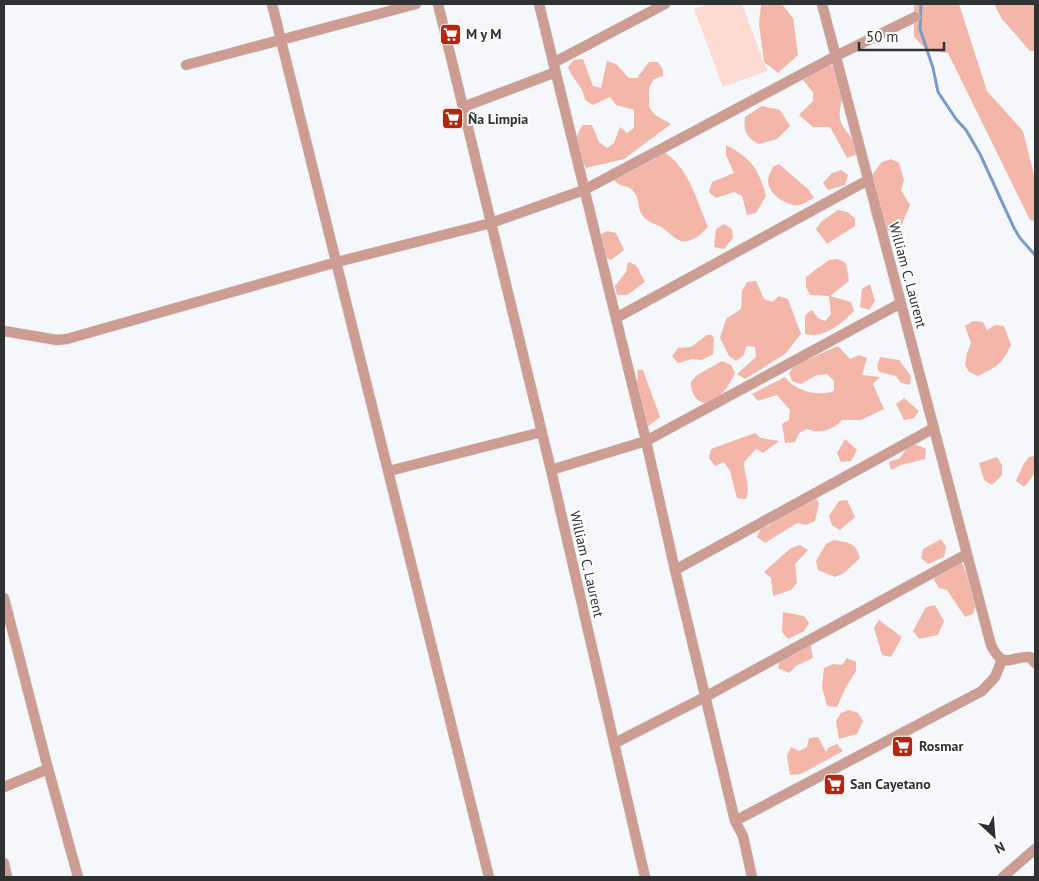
<svg xmlns="http://www.w3.org/2000/svg" width="1039" height="881" viewBox="0 0 1039 881" font-family="'PT Sans',sans-serif">
  <style>
    .green { fill: #fddad2 }
    .forest { fill: #f4b6a8 }
    .lines { fill: none; stroke-linecap: round; stroke-linejoin: round }
    .stream { stroke: #799bc7; stroke-width: 3 }
    .street-casing { stroke: #d2d3d6; stroke-width: 11 }
    .street { stroke: #cd9c92; stroke-width: 10 }
    .labels { text-anchor: middle; stroke-width: 4; stroke-linejoin: round; paint-order: stroke }
    .poi-label { font-size: 14px; font-weight: bold; fill: #303132; stroke: #fff; text-anchor: start }
    .street-label { font-size: 14px; fill: #303132; stroke: #fff }
  </style>
  <rect width="100%" height="100%" fill="#f5f7fa"/>
  <path class="green" d="M 707,4 L 742,4 L 767,71 L 723,87 L 694,9 Z"/>
  <path class="forest" d="M 782,4 L 793,18 L 798,55 L 778,73 L 764,62 L 759,24 L 761,5 Z
    M 914,4 L 959,4 L 987,91 L 1023,131 L 1035,179 L 1035,221 L 1030,220 L 948,53 L 928,51 L 914,37 Z
    M 994,4 L 1035,4 L 1035,51 L 1030,51 L 1002,19 Z
    M 583,59 L 593,86 L 601,88 L 607,61 L 616,64 L 629,78 L 637,78 L 649,62 L 658,62 L 663,70 L 663,76 L 654,79 L 649,88 L 649,107 L 655,115 L 671,124 L 624,159 L 586,168 C 579,152 571,141 583,125 L 592,125 L 599,142 L 607,148 L 614,143 L 620,127 L 627,133 L 634,128 L 634,110 L 616,105 L 610,97 L 593,105 L 585,100 C 583,85 573,81 568,67 L 574,60 Z
    M 830,65 L 839,67 L 847,84 C 844,95 838,108 840,119 C 844,134 857,137 856,155 L 847,158 L 830,127 L 813,127 L 799,115 L 813,101 L 813,92 L 801,78 Z
    M 762,106 L 780,110 L 790,126 L 777,139 L 759,144 C 747,139 743,130 745,117 Z
    M 726,145 C 751,158 759,169 766,196 L 756,213 L 747,215 L 742,196 L 734,192 L 716,198 L 709,192 L 712,182 L 734,173 L 726,155 Z
    M 662,151 C 688,165 697,201 708,227 C 699,236 688,247 675,238 C 671,235 667,231 663,228 C 655,223 646,223 641,213 C 638,208 639,200 636,195 C 628,180 616,193 609,170 L 643,154 Z
    M 891,159 L 899,163 L 904,180 L 901,190 L 910,205 L 901,226 L 883,233 C 867,222 870,199 868,180 L 882,162 Z
    M 779,164 L 809,190 L 814,198 C 809,200 804,204 799,205 C 789,207 772,196 769,186 C 766,180 770,173 773,167 Z
    M 841,170 L 848,175 L 845,185 L 828,190 L 823,183 L 832,173 Z
    M 838,210 L 847,212 L 855,218 L 855,226 L 827,244 L 816,229 L 822,221 Z
    M 724,224 L 732,229 L 733,238 L 724,249 L 714,247 L 716,229 Z
    M 607,231 L 616,233 L 624,250 L 611,260 L 602,255 L 598,236 Z
    M 838,259 L 846,263 L 849,281 L 830,296 L 851,302 L 854,311 C 841,324 824,339 805,334 L 805,315 L 812,310 L 818,318 L 825,321 L 831,314 L 829,296 L 810,295 L 806,287 L 806,277 L 829,260 Z
    M 628,262 L 636,265 L 645,282 L 627,295 L 617,295 L 615,286 L 626,272 Z
    M 756,281 L 764,299 L 772,302 L 779,296 L 788,299 L 801,334 L 785,354 L 745,379 L 737,374 L 756,357 L 755,347 L 746,346 L 744,355 L 736,361 L 729,356 L 720,338 L 726,319 L 741,309 L 742,291 L 747,282 Z
    M 870,284 L 875,301 L 869,310 L 860,307 L 862,289 Z
    M 973,321 L 983,322 L 987,330 L 995,325 L 1004,326 L 1011,345 C 1001,365 998,366 978,376 L 969,372 L 965,365 L 967,353 L 971,343 L 965,326 Z
    M 707,335 L 712,335 L 714,339 L 713,354 L 702,360 L 692,359 L 678,363 L 672,356 L 678,348 L 691,347 Z
    M 838,346 L 850,359 L 859,355 L 867,358 L 862,375 L 880,377 L 873,384 L 884,409 L 861,420 L 842,420 C 833,430 820,434 807,429 L 799,433 L 795,442 L 785,443 L 782,424 L 789,420 L 790,410 L 777,395 L 758,401 L 752,394 L 785,377 C 795,391 818,397 834,391 L 834,381 L 827,374 L 817,375 L 801,384 L 792,381 L 789,373 L 795,365 Z
    M 880,357 L 899,360 L 911,376 L 910,385 L 901,383 L 896,376 L 879,372 L 877,366 Z
    M 722,361 L 731,365 L 735,373 C 731,382 724,393 716,399 C 702,410 690,396 691,382 L 697,375 Z
    M 638,370 L 643,370 L 660,417 L 647,427 L 635,409 Z
    M 904,398 L 919,411 L 914,418 L 904,420 L 896,404 Z
    M 755,433 L 761,438 L 779,441 L 763,453 L 756,449 L 744,462 C 744,476 751,485 746,499 L 737,498 L 730,471 L 724,462 L 715,466 L 709,458 L 711,449 Z
    M 845,439 L 857,450 L 851,461 L 841,462 L 837,453 Z
    M 909,445 L 917,445 L 926,449 L 925,459 L 901,465 L 891,470 L 889,462 L 900,458 Z
    M 1035,456 L 1035,473 L 1024,487 L 1016,481 L 1023,465 L 1029,457 Z
    M 997,457 L 1002,465 L 1002,475 L 992,485 L 984,480 L 979,463 Z
    M 813,496 L 819,503 L 815,521 L 806,525 L 797,523 L 765,543 L 757,537 L 761,528 L 770,525 L 779,509 Z
    M 847,500 L 855,517 L 840,530 L 832,525 L 829,516 L 839,501 Z
    M 941,539 L 946,547 L 944,557 L 928,564 L 921,558 L 923,549 Z
    M 834,540 C 850,543 855,542 860,558 L 844,573 L 835,577 L 818,570 L 816,561 L 826,544 Z
    M 800,545 L 808,550 L 795,564 L 797,583 L 791,590 L 773,596 L 771,578 L 764,572 L 791,548 Z
    M 952,560 L 963,564 L 976,604 L 973,614 L 965,617 L 947,590 L 939,588 L 934,580 L 937,571 Z
    M 935,605 L 944,621 L 938,635 L 919,639 L 913,631 L 926,607 Z
    M 783,612 L 804,616 L 809,623 L 804,631 L 788,639 L 782,632 Z
    M 879,620 L 902,637 L 891,657 L 882,655 L 874,628 Z
    M 810,640 L 813,658 L 796,666 L 789,673 L 778,668 L 780,659 Z
    M 847,658 L 856,662 L 856,671 L 846,687 L 837,707 L 827,706 L 822,687 L 824,668 L 833,664 L 842,665 Z
    M 849,710 L 858,713 L 863,721 L 857,734 L 839,739 L 836,721 L 841,713 Z
    M 818,737 L 826,752 L 828,748 L 837,744 L 843,751 L 801,774 L 790,775 L 787,756 L 791,747 L 799,751 L 807,747 L 809,738 Z"/>
  <g class="lines">
    <path class="stream" d="M 921,4 L 920,29 L 933,68 L 938,92 L 956,119 L 966,130 L 980,154 L 1014,228 L 1020,238 L 1035,255"/>
    <defs>
      <path id="street" d="M 272,4 L 489,877
        M 438,4 L 551,470 L 645,877
        M 539,4 L 646,441 L 675,570 L 735,821 L 743,836 L 752,877
        M 822,4 L 991,645 C 1004,671 1009,656 1030,657 L 1035,663
        M 553,63 L 665,4
        M 186,65 L 416,4
        M 463,107 L 556,72
        M 616,318 L 868,180
        M 4,331 L 57,340 L 67,339 L 337,262 L 491,223 L 584,190 L 836,56 L 915,17
        M 551,470 L 646,441 L 901,303
        M 389,471 L 542,432
        M 675,570 L 934,428
        M 4,598 L 46,761 L 78,877
        M 615,743 L 705,697 L 967,554
        M 4,787 L 48,769
        M 735,821 L 982,691 L 995,677 L 1002,660
        M 4,863 L 7,877
        M 1003,877 L 1035,849"/>
    </defs>
    <use href="#street" class="street-casing"/>
    <use href="#street" class="street"/>
  </g>
  <defs>
    <symbol id="supermarket-square" viewBox="-11 -11 22 22"><rect x="-9" y="-9" width="18" height="18" rx="4" fill="#b4270e" stroke="#fff"/><path d="M-6-5.5h2.5l.6 2H6L4.5 2H-2.5L-4.4-4H-6ZM-1.5 3.2a1.3 1.3 0 1 0 .1 0ZM3 3.2a1.3 1.3 0 1 0 .1 0Z" fill="#fff"/></symbol>
  </defs>
  <g fill-rule="evenodd">
    <use href="#supermarket-square" x="438" y="22" width="25" height="25"/>
    <use href="#supermarket-square" x="440" y="106" width="25" height="25"/>
    <use href="#supermarket-square" x="890" y="734" width="25" height="25"/>
    <use href="#supermarket-square" x="822" y="772" width="25" height="25"/>
  </g>
  <g class="labels">
    <g class="poi-label">
      <text x="466" y="39">M y M</text>
      <text x="468" y="124">Ña Limpia</text>
      <text x="919" y="751">Rosmar</text>
      <text x="850" y="789">San Cayetano</text>
    </g>
    <g class="street-label">
      <text transform="translate(908 275) rotate(75)" y="5">William C. Laurent</text>
      <text transform="translate(587 564) rotate(77)" y="5">William C. Laurent</text>
    </g>
  </g>
  <rect width="1039" height="881" fill="none" stroke="#303132" stroke-width="10"/>
  <g transform="translate(994 836) rotate(154)" stroke="#ffffff" stroke-width="4" paint-order="stroke">
  <path d="M0-4L9 19L0 12L-9 19Z" fill="#303132"/>
  <text y="-8" font-size="14" font-weight="bold" text-anchor="middle" fill="#303132">N</text>
  </g>
  <path d="M859 42v8h85v-8" fill="none" stroke="#303132" stroke-width="2.5"/>
  <text x="866" y="42" font-size="15" fill="#303132" stroke="#ffffff" stroke-width="4" paint-order="stroke">50 m</text>
</svg>
